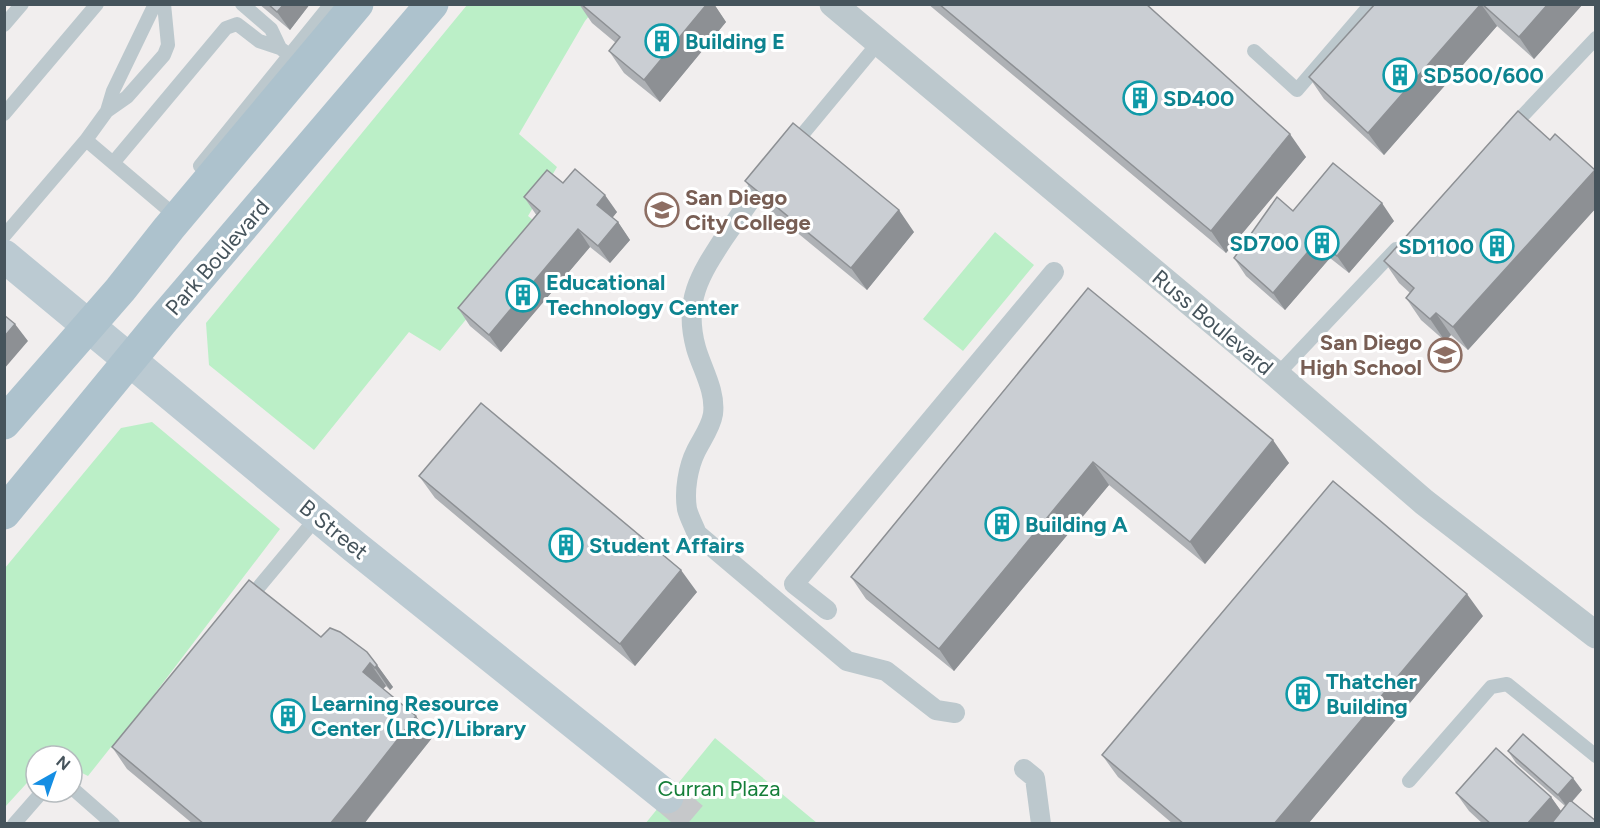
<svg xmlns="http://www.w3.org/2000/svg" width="1600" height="828" viewBox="0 0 1600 828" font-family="Figtree,sans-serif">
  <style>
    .green { fill: #bbefc7 }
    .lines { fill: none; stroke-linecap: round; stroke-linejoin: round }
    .secondary-tunnel { stroke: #c6c8ca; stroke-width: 33; stroke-dasharray: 33 16; stroke-linecap: butt }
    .service { stroke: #bcc8cd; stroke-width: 14 }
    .pedestrian { stroke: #bcc8cd; stroke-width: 20 }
    .minor { stroke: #bcc8cd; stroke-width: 27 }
    .secondary { stroke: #bbcad2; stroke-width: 33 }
    .primary { stroke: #adc2cd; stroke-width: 33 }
    .wall { fill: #aeb1b5 }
    .shaded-wall { fill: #8d9094 }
    .building { fill: #caced3; stroke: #8d9094; stroke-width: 1.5 }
    .labels { text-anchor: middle; stroke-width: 6; stroke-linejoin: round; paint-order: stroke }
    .culture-label { font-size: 22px; font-weight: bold; fill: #0d838f; stroke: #fff; text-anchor: start }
    .education-label { font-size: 22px; font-weight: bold; fill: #785e54; stroke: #fff; text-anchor: start }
    .street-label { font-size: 22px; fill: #46545c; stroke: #fff }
    .park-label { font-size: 22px; fill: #157e39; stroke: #fff }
  </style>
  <rect width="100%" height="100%" fill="#f1eeee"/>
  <path class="green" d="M 467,5 L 598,5 L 585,21 L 519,134 L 557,167 L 528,216 L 542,227 L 440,351 L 409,332 L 314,450 L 209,365 L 206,323 Z
    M 995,232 L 1034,265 L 963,351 L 923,319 Z
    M 152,422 L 280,529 L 156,692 L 130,762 L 111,747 L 88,776 L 72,768 L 72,756 L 36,756 L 36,773 L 5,807 L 5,568 L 121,428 Z
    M 715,738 L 817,823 L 645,824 Z"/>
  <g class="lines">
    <path class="secondary-tunnel" d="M 667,797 L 699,824"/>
    <path class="service" d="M 242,4 L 271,29 L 280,48
      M 4,25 L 22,4
      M 1254,51 L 1297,90 L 1371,4
      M 107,111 L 127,97 L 164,55 L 168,45 L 164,4
      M 4,114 L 97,4
      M 1511,128 L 1596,38
      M 86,140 L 178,218
      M 792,147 L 879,42
      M 113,163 L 226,28 L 237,24 L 259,41 L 280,48 L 305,67
      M 200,166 L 331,4
      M 4,236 L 86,140 L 107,111 L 113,91 L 155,4
      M 1277,375 L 1396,249
      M 248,600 L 318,516
      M 1409,781 L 1491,687 L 1507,684 L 1596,756
      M 72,788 L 113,824
      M 14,824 L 42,792"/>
    <path class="pedestrian" d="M 758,189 C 747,205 735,222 724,238 C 700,275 683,301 696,348 C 702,369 716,391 713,414 C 711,427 702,439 696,451 C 688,467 684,491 687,509 C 689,517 694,526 697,534 L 847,661 L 886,671 L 936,710 L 955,713
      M 827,610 L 794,584 L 1054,272
      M 1024,769 L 1035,778 L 1041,824"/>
    <path class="minor" d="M 833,4 L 1277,375 L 1424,502 L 1596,635"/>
    <path class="secondary" d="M 4,256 L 355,547 L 667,797"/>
    <path class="primary" d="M 4,423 L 120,290 L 169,228 L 357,4
      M 4,513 L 161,322 L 432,4"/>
  </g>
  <path class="wall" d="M 259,4 L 310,4 L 290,30 Z
    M 579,4 L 714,4 L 726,22 L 660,102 L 624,73 L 609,51 L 616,43 L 592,23 Z
    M 928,4 L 1146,4 L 1306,157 L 1226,253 Z
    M 1375,4 L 1583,4 L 1534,59 L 1497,26 L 1384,155 L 1324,99 L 1309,77 Z
    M 1550,140 L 1596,171 L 1596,208 L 1468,350 L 1451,335 L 1445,341 L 1421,320 L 1406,298 L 1410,293 L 1399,283 L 1384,261 Z
    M 745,181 L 914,232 L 867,290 L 761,203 Z
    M 563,183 L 617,212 L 612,218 L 618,222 L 630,240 L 610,263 L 590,247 L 501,352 L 470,326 L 458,308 L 537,216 L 524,197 Z
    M 1293,211 L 1394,221 L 1349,273 L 1330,258 L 1285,310 L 1246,276 L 1234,258 Z
    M 1088,288 L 1289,463 L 1205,564 L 1109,485 L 954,671 L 866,599 L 851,577 Z
    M 419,476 L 697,592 L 635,666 L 435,498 Z
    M 1483,616 L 1308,824 L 1173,824 L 1118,777 L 1102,755 Z
    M 321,637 L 377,665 L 393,687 L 390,690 L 386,686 L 383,689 L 432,738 L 364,824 L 193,824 L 127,769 L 112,747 Z
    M 1508,751 L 1582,790 L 1572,802 L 1596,824 L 1483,824 L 1469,811 L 1456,793 L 1551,797 L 1561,811 L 1565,806 L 1516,763 Z"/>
  <path class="shaded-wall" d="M 284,4 L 310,4 L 290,30 L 277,12 Z
    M 707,4 L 714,4 L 726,22 L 660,102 L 644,80 Z
    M 1481,4 L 1497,26 L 1384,155 L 1368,133 Z
    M 1548,4 L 1583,4 L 1534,59 L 1519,37 Z
    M 1290,134 L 1306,157 L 1226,253 L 1211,231 Z
    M 1595,170 L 1596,171 L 1596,208 L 1468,350 L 1453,327 Z
    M 605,195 L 617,212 L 609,222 L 597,205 Z
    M 1382,203 L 1394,221 L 1349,273 L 1337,256 Z
    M 899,210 L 914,232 L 867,290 L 851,268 Z
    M 618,222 L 630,240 L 610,263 L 598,246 Z
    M 578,229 L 590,247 L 501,352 L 489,335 Z
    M 1318,240 L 1330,258 L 1285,310 L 1273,293 Z
    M 1436,313 L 1451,335 L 1445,341 L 1430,319 Z
    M 15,324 L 28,341 L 4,369 L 4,337 Z
    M 1273,440 L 1289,463 L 1205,564 L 1190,542 Z
    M 1093,462 L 1109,485 L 954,671 L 939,649 Z
    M 681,570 L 697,592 L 635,666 L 620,644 Z
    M 1467,594 L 1483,616 L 1308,824 L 1274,824 Z
    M 370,663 L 386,686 L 378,694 L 363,672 Z
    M 377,665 L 393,687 L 390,690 L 375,668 Z
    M 416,716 L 432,738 L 372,813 L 364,824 L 330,824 Z
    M 1573,778 L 1582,790 L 1567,807 L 1558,795 Z
    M 1551,797 L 1563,814 L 1555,824 L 1527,824 Z"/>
  <path class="building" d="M 268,4 L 284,4 L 277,12 Z
    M 581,4 L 707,4 L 644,80 L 609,51 L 620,37 Z
    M 939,4 L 1146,4 L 1290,134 L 1211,231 Z
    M 1375,4 L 1481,4 L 1368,133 L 1309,77 Z
    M 1482,4 L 1548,4 L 1519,37 Z
    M 1518,111 L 1550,140 L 1555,134 L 1595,170 L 1453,327 L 1436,313 L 1430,319 L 1406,298 L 1414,288 L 1384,261 Z
    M 793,123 L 899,210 L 851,268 L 745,181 Z
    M 1333,163 L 1382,203 L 1337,256 L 1318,240 L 1273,293 L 1234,258 L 1277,197 L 1293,211 Z
    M 575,169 L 605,195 L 597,205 L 618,222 L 598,246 L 578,229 L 489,335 L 458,308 L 540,211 L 524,197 L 547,170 L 563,183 Z
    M 1088,288 L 1273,440 L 1190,542 L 1093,462 L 939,649 L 851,577 Z
    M 4,315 L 15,324 L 4,337 Z
    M 481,403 L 681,570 L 620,644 L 419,476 Z
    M 1333,481 L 1467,594 L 1274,824 L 1184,824 L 1102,755 Z
    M 249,580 L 321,637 L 330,628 L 340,632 L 367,652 L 377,665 L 375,668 L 370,663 L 363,672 L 416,716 L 357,791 L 330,824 L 204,824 L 112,747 Z
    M 1523,734 L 1573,778 L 1558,795 L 1508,751 Z
    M 1496,748 L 1551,797 L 1527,824 L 1491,824 L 1456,793 Z
    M 1570,800 L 1596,821 L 1596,824 L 1551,824 Z"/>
  <defs>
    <symbol id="building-ring" viewBox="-11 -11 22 22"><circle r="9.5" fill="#fff" stroke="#0f9aa8" stroke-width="1.5"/><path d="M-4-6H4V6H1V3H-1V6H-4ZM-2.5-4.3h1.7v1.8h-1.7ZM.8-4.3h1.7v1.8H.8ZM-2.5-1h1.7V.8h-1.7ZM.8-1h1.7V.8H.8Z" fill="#0f9aa8"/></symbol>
    <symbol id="university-ring" viewBox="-11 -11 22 22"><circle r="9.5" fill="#fff" stroke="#8d6e63" stroke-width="1.5"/><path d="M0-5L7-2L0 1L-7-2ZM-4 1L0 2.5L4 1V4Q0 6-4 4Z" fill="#8d6e63"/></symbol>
    <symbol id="school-ring" viewBox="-11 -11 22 22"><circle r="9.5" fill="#fff" stroke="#8d6e63" stroke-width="1.5"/><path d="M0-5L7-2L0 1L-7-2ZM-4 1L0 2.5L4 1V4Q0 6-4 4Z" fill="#8d6e63"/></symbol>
  </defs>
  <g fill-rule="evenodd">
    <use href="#building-ring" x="643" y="22" width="38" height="38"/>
    <use href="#building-ring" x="1381" y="56" width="38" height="38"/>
    <use href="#building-ring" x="1121" y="79" width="38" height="38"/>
    <use href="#university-ring" x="643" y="191" width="38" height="38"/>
    <use href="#building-ring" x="1303" y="224" width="38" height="38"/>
    <use href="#building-ring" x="1478" y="227" width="38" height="38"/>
    <use href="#building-ring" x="504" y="276" width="38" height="38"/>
    <use href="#school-ring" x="1426" y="336" width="38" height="38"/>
    <use href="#building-ring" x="983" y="505" width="38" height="38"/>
    <use href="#building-ring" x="547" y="526" width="38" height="38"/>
    <use href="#building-ring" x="1284" y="675" width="38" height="38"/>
    <use href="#building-ring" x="269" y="697" width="38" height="38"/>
  </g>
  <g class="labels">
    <g class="culture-label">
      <text x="685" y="49">Building E</text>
      <text x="1423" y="83">SD500/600</text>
      <text x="1163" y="106">SD400</text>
      <text x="1299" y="251" text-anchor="end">SD700</text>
      <text x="1474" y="254" text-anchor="end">SD1100</text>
      <text x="546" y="290">Educational<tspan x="546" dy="25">Technology Center</tspan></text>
      <text x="1025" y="532">Building A</text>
      <text x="589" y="553">Student Affairs</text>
      <text x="1326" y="689">Thatcher<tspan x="1326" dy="25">Building</tspan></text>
      <text x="311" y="711">Learning Resource<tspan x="311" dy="25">Center (LRC)/Library</tspan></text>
    </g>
    <g class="education-label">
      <text x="685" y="205">San Diego<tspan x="685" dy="25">City College</tspan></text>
      <text x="1422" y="350" text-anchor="end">San Diego<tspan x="1422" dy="25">High School</tspan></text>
    </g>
    <g class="street-label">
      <text transform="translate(217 257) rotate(-49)" y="8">Park Boulevard</text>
      <text transform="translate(1213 322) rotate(40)" y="8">Russ Boulevard</text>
      <text transform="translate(334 529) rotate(39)" y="8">B Street</text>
    </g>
    <g class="park-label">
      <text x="719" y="796">Curran Plaza</text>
    </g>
  </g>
  <rect width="1600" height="828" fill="none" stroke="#46545c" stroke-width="12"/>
  <g transform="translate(54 774) rotate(40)"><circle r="28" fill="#ffffff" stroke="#b5bbbe" stroke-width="1.5"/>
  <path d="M0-4.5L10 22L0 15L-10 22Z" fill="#158ee3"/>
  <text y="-9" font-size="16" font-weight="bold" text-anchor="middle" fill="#46545c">N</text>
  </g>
</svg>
